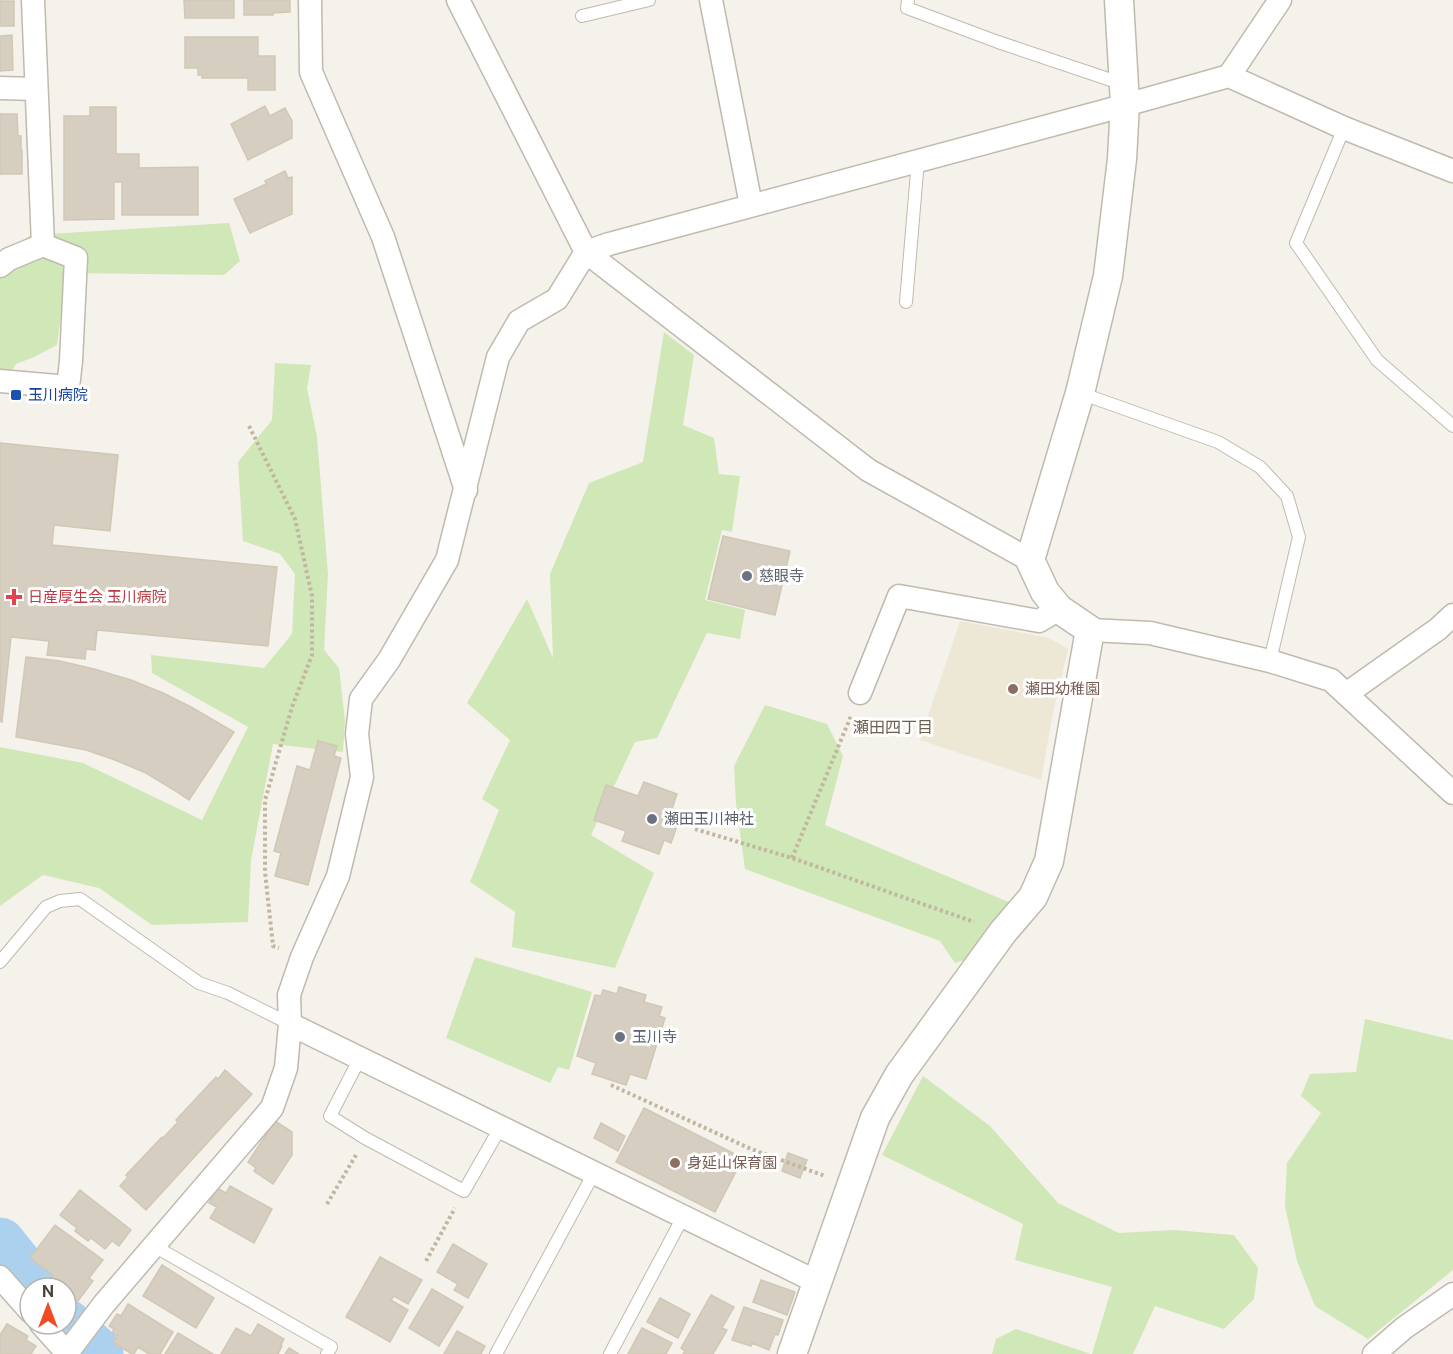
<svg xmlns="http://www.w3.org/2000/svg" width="1453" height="1354" viewBox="0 0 1453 1354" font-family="'Public Sans','Noto Sans JP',sans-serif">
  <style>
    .education { fill: #ede7d6 }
    .green { fill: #d0e7b7 }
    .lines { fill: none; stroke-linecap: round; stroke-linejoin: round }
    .river { stroke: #acd1ee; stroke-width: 51 }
    .building { fill: #d6cec1; stroke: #d1c7b5; stroke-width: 1.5 }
    .service-casing { stroke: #c0baae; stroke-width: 14 }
    .minor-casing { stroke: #c0baae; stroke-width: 25 }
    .tertiary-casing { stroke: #c0baae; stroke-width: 31 }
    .path { stroke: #c1b6a0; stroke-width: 4; stroke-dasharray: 3 3; stroke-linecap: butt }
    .service { stroke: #fff; stroke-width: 12 }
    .minor { stroke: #fff; stroke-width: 22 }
    .tertiary { stroke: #fff; stroke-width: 28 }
    .transit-dot { fill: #1a4fb4; stroke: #fff; stroke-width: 2 }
    .worship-dot { fill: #6b7280; stroke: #fff; stroke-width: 2 }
    .health-dot { fill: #e0444e; stroke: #fff; stroke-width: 2 }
    .education-dot { fill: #8d6e63; stroke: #fff; stroke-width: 2 }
    .labels { text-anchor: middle; stroke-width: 6; stroke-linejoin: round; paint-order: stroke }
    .transit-label { font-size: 15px; fill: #164399; stroke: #fff; text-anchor: start }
    .worship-label { font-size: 15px; fill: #5b616d; stroke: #fff; text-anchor: start }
    .health-label { font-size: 15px; fill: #be3a42; stroke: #fff; text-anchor: start }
    .education-label { font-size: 15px; fill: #785e54; stroke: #fff; text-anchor: start }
    .neighbourhood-label { font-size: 16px; fill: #6c6151; stroke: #fff }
  </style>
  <rect width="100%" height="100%" fill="#f5f2ec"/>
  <path class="education" d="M 960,621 L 1049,638 L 1068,649 L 1053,713 L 1041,780 L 920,740 Z"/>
  <path class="green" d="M 229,223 L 240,261 L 224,275 L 67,273 L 57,345 L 34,357 L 16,364 L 0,388 L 0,255 L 31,235 Z
    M 664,332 L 694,355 L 683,425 L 714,438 L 719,474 L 740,476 L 732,532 L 722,530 L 705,600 L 745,610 L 740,639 L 707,633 L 657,738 L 635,742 L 591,835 L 654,873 L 615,968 L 512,947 L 515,912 L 470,882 L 499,810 L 482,799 L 510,740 L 467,703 L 527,599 L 553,658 L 550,574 L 589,483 L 643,462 Z
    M 275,363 L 311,365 L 307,388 L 317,437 L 328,574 L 324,650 L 339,668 L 345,721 L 343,752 L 273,744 L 251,860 L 248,922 L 152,925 L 99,888 L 43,875 L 0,906 L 0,747 L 83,763 L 202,820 L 248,727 L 152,673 L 151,655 L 264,668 L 292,634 L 295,574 L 280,554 L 243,541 L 238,462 L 272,420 Z
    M 765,705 L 827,724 L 843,756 L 825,825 L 1011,903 L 968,959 L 955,963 L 940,941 L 745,869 L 736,804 L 734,766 Z
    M 475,957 L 592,992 L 569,1070 L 558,1067 L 550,1083 L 446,1038 Z
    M 1365,1019 L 1453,1040 L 1453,1270 L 1368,1339 L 1315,1306 L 1297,1261 L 1285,1206 L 1287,1163 L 1321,1113 L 1301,1096 L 1310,1074 L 1356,1072 Z
    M 923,1076 L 990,1126 L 1058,1203 L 1119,1233 L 1174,1230 L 1234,1235 L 1258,1268 L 1254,1299 L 1224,1329 L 1155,1306 L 1133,1354 L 1092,1354 L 1112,1287 L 1015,1260 L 1023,1224 L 882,1155 Z
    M 1016,1329 L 1091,1354 L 992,1354 L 996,1339 Z"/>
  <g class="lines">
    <path class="river" d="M 0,1243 L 36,1288
      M 66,1324 L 98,1354"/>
  </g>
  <path class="building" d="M 184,0 L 234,0 L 234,18 L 185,18 Z
    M 244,0 L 290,0 L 290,12 L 273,13 L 273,15 L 244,15 Z
    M 0,1 L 14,1 L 14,26 L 0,26 Z
    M 12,35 L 13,70 L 0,71 L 0,36 Z
    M 185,37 L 258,37 L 258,56 L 275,56 L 275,90 L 248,90 L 248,78 L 202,78 L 202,75 L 198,75 L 198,68 L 185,68 Z
    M 265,106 L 270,116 L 285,108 L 292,121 L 292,138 L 248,160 L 231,124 Z
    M 90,107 L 116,107 L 116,154 L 139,154 L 139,168 L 198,167 L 198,215 L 122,215 L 122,182 L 114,182 L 114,219 L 64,220 L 64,116 L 90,116 Z
    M 0,114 L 17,114 L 18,136 L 21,136 L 21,150 L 22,150 L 22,174 L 0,174 Z
    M 285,171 L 288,178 L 292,177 L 292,214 L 250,233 L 234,199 L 266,184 L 265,181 Z
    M 0,443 L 118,455 L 110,531 L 54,525 L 52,545 L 277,567 L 268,646 L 97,630 L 95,650 L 86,649 L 85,659 L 47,655 L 49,641 L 11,637 L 2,722 L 0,721 Z
    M 723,536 L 790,551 L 775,615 L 708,599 Z
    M 26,657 L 60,661 L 94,669 L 131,680 L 163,693 L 191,707 L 234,732 L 189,800 L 174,790 L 146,773 L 115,760 L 86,750 L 16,737 Z
    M 318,741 L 337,746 L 334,756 L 341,758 L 308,885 L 275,876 L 281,853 L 274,851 L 297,766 L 310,770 Z
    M 644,782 L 677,794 L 672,809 L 682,812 L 671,843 L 664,840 L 659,854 L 622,841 L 626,831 L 594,820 L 606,785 L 638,796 Z
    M 619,987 L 646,995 L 644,1002 L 662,1007 L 659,1016 L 665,1018 L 646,1079 L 630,1074 L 626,1085 L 592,1074 L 596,1063 L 577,1056 L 595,995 L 601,996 L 603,990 L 617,994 Z
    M 225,1070 L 252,1094 L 146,1210 L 120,1186 L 128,1177 L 126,1175 L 162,1137 L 163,1138 L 178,1122 L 176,1120 L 216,1077 L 218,1079 Z
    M 644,1108 L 743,1158 L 715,1212 L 616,1162 Z
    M 275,1121 L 292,1132 L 292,1155 L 273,1184 L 254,1171 L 256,1168 L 248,1162 Z
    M 601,1123 L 625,1136 L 618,1151 L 594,1138 Z
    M 788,1153 L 807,1160 L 800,1178 L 782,1171 Z
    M 230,1186 L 272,1209 L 254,1243 L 210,1218 L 217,1207 L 209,1203 L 217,1188 L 226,1193 Z
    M 80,1190 L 131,1230 L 119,1246 L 112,1241 L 105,1249 L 91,1238 L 88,1241 L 75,1231 L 77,1228 L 60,1215 Z
    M 55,1225 L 103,1260 L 89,1278 L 93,1281 L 78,1301 L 66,1292 L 66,1288 L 60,1288 L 49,1280 L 53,1275 L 30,1258 Z
    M 453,1244 L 487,1264 L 468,1298 L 454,1290 L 458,1284 L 437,1272 Z
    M 380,1257 L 422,1280 L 408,1304 L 394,1296 L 391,1300 L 408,1310 L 390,1342 L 346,1317 Z
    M 162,1265 L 214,1298 L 196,1328 L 143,1296 Z
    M 761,1280 L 795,1292 L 787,1315 L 753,1302 Z
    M 432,1289 L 463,1307 L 439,1346 L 409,1328 Z
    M 711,1295 L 734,1307 L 722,1328 L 727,1330 L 713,1354 L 683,1354 L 685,1351 L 681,1348 Z
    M 660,1298 L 690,1314 L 678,1338 L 647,1322 Z
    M 128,1304 L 173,1332 L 160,1354 L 149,1354 L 138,1347 L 134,1354 L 132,1354 L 113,1343 L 118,1336 L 112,1333 L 114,1329 L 109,1326 L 117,1314 L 121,1316 Z
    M 744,1307 L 783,1320 L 778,1335 L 775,1334 L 769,1350 L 752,1343 L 751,1346 L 732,1340 Z
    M 7,1324 L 28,1336 L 26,1340 L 36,1346 L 31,1354 L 0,1354 L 0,1335 Z
    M 258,1324 L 284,1339 L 281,1345 L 282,1346 L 278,1354 L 221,1354 L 236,1328 L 251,1336 Z
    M 642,1328 L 672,1343 L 666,1354 L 628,1354 Z
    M 457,1331 L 485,1346 L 481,1354 L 444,1354 Z
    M 178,1333 L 213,1354 L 165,1354 Z
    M 289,1348 L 299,1354 L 285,1354 Z"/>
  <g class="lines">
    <defs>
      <path id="service" d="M 908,0 L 907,8 L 998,42 L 1123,84
        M 582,16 L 649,0
        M 1344,128 L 1296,243 L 1377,360 L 1453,426
        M 906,302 L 918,160
        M 1080,393 L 1218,442 L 1260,467 L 1287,496 L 1299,537 L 1270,661
        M 0,962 L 46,907 L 60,901 L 80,899 L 199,983 L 228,993 L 290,1024
        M 360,1058 L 330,1116 L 365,1138 L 464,1191 L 500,1128
        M 154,1246 L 331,1347 L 327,1354
        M 496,1354 L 594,1173
        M 610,1354 L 683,1217"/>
      <path id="minor" d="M 33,0 L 43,245
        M 310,0 L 311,72 L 383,237 L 466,490
        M 458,0 L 586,252 L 868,470 L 1030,560
        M 711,0 L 751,205
        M 1229,76 L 1280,0
        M 0,88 L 36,89
        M 0,266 L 9,259 L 43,245 L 76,258 L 71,361 L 68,387 L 0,381
        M 1090,630 L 1150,633 L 1270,661 L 1331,680 L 1453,793
        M 860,693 L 899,596 L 1039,621 L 1059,609
        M 1346,694 L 1438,629 L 1453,615
        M 290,1024 L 817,1282
        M 0,1277 L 30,1311
        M 41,1324 L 68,1354
        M 67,1353 L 104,1304 L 272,1108 L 286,1068 L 290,1024 L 289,995 L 302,957 L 338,876 L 362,777 L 357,734 L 361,699 L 389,660 L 447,560 L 498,357 L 519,321 L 557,299 L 586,252 L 609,244 L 1104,111 L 1229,76 L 1344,128 L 1453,171
        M 1374,1354 L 1404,1328 L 1453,1294"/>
      <path id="tertiary" d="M 792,1354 L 875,1118 L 899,1075 L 1003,932 L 1033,897 L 1049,861 L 1090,630 L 1059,609 L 1045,592 L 1030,560 L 1080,393 L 1108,276 L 1122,159 L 1125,104 L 1119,0"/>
    </defs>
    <use href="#service" class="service-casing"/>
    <use href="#minor" class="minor-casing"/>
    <use href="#tertiary" class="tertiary-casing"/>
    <path class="path" d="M 249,426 L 295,519 L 312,596 L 312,655 L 292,707 L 265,800 L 265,872 L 273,946 L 279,948
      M 695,829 L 792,858 L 974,922
      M 792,858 L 851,716
      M 611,1085 L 751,1149 L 825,1176
      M 327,1204 L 356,1155
      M 426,1261 L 455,1208"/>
    <use href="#service" class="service"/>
    <use href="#minor" class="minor"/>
    <use href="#tertiary" class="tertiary"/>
  </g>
  <rect class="transit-dot" x="10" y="389" width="12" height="12" rx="3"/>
  <g class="worship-dot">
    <circle cx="747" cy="576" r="6"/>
    <circle cx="652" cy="819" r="6"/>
    <circle cx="620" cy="1037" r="6"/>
  </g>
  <path class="health-dot" d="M11 588h6v6h6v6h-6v6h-6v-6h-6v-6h6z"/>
  <g class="education-dot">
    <circle cx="1013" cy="689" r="6"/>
    <circle cx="675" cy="1163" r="6"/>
  </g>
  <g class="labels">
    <g class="transit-label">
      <text x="28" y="400">玉川病院</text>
    </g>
    <g class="worship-label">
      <text x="759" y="581">慈眼寺</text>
      <text x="664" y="824">瀬田玉川神社</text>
      <text x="632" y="1042">玉川寺</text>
    </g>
    <g class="health-label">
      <text x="28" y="602">日産厚生会 玉川病院</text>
    </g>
    <g class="education-label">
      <text x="1025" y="694">瀬田幼稚園</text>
      <text x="687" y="1168">身延山保育園</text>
    </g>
    <g class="neighbourhood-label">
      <text x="893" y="733">瀬田四丁目</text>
    </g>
  </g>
  <g transform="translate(48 1306)"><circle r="28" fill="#ffffff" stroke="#b6b4b0" stroke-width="1.5"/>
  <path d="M0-4.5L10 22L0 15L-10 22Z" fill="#f04b27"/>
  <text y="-9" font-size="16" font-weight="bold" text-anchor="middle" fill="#494339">N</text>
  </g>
</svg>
